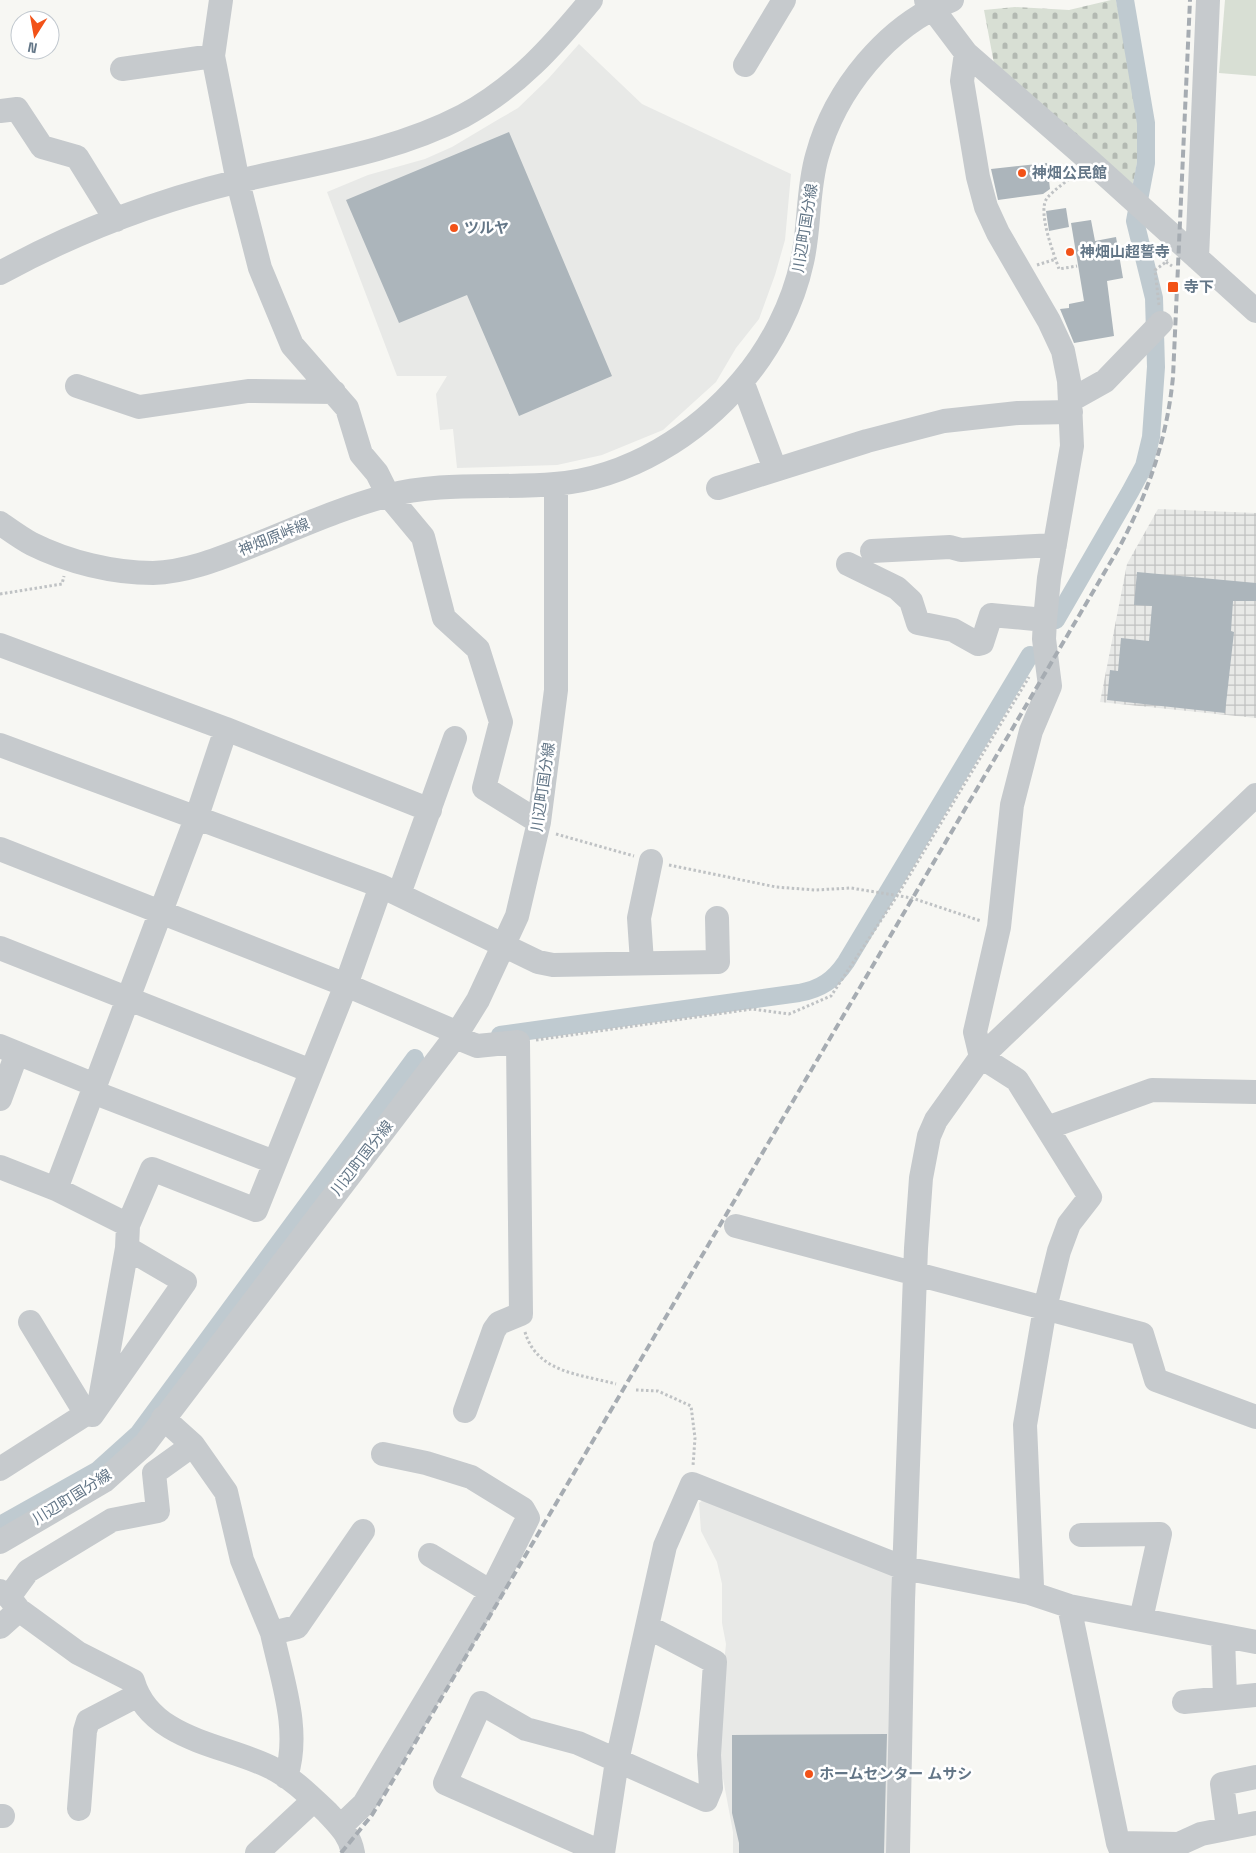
<svg xmlns="http://www.w3.org/2000/svg" width="1256" height="1853" viewBox="0 0 1256 1853" font-family="'Space Grotesk','Noto Sans JP',sans-serif">
  <style>
    .built { fill: #e8e9e7 }
    .industrial { fill: url(#industrial-grid) }
    .cemetery { fill: url(#cemetery-stones) }
    .garden { fill: #d8dfd4 }
    .lines { fill: none; stroke-linecap: round; stroke-linejoin: round }
    .canal { stroke: #bfcad0; stroke-width: 18 }
    .building { fill: #acb5bb }
    .path { stroke: #bfc2c4; stroke-width: 3; stroke-dasharray: 2.5 2.5; stroke-linecap: butt }
    .minor { stroke: #c6cacd; stroke-width: 24 }
    .rail { stroke: #a6acb2; stroke-width: 4; stroke-dasharray: 8 4; stroke-linecap: butt }
    .poi-dot { fill: #f25218; stroke: #fff; stroke-width: 2 }
    .labels { text-anchor: middle; stroke-width: 5; stroke-linejoin: round; paint-order: stroke }
    .poi-label { font-size: 15px; font-weight: bold; fill: #637687; stroke: #fff; text-anchor: start }
    .street-label { font-size: 15px; fill: #637687; stroke: #fff }
  </style>
  <defs>
    <pattern id="industrial-grid" width="8" height="8" patternUnits="userSpaceOnUse" patternTransform="scale(1.25)"><rect width="8" height="8" fill="#e8e9e7"/><path d="M0 4h8M4 0v8" fill="none" stroke="#c0c1c1"/></pattern>
    <pattern id="cemetery-stones" width="16" height="16" patternUnits="userSpaceOnUse" patternTransform="scale(1.25)"><rect width="16" height="16" fill="#d8dfd4"/><path d="M2 7V4a2 2 0 0 1 4 0v3zM10 15v-3a2 2 0 0 1 4 0v3z" fill="#b3b9b2"/></pattern>
  </defs>
  <rect width="100%" height="100%" fill="#f7f7f3"/>
  <path class="built" d="M 579,44 L 642,104 L 791,174 L 785,240 L 775,275 L 759,319 L 736,348 L 716,382 L 663,430 L 602,455 L 557,465 L 457,468 L 453,429 L 440,430 L 436,394 L 447,376 L 397,376 L 327,192 L 368,175 L 425,159 L 452,147 L 499,119 L 518,108 L 548,79 Z
    M 707,1497 L 896,1573 L 891,1853 L 733,1853 L 733,1832 L 716,1741 L 726,1644 L 722,1623 L 722,1584 L 717,1562 L 701,1531 L 699,1503 Z"/>
  <path class="industrial" d="M 1158,509 L 1256,513 L 1256,718 L 1100,702 L 1127,564 Z"/>
  <path class="cemetery" d="M 1111,0 L 1116,0 C 1128,58 1149,129 1132,187 L 995,69 L 984,10 L 1015,7 L 1069,10 Z"/>
  <path class="garden" d="M 1225,0 L 1256,0 L 1256,76 L 1219,73 Z"/>
  <g class="lines">
    <path class="canal" d="M 1056,620 L 1130,492 L 1144,466 L 1151,437 L 1156,367 L 1154,298 L 1135,221 L 1146,163 L 1146,123 L 1125,0
      M 500,1035 L 799,993 C 821,989 834,980 846,962 L 1030,655
      M 0,1525 L 98,1470 L 138,1434 L 415,1058"/>
  </g>
  <path class="building" d="M 509,132 L 612,376 L 519,416 L 467,295 L 399,323 L 346,200 Z
    M 1047,163 L 1050,189 L 1043,194 L 998,200 L 991,169 Z
    M 1066,208 L 1069,227 L 1049,231 L 1046,211 Z
    M 1091,220 L 1095,241 L 1116,237 L 1123,278 L 1107,281 L 1114,336 L 1074,343 L 1060,309 L 1069,308 L 1069,304 L 1084,301 L 1071,223 Z
    M 1137,572 L 1256,583 L 1256,601 L 1233,601 L 1231,631 L 1234,632 L 1225,713 L 1107,700 L 1110,670 L 1118,671 L 1121,638 L 1149,641 L 1152,606 L 1134,605 Z
    M 887,1734 L 884,1853 L 739,1853 L 739,1843 L 732,1813 L 732,1735 Z"/>
  <g class="lines">
    <path class="path" d="M 1077,173 C 1067,181 1055,189 1047,198 C 1037,212 1054,254 1059,269 L 1077,266
      M 1166,262 L 1172,266
      M 1037,265 L 1056,259
      M 1159,305 L 1155,270 L 1166,262 L 1167,257
      M 0,594 L 62,584 L 64,576
      M 556,834 L 634,856
      M 669,865 L 776,887 L 815,890 L 851,888 L 912,898 L 981,921
      M 536,1040 L 752,1009 L 789,1014 L 831,996 L 897,896 L 1029,677
      M 525,1332 C 537,1373 580,1374 616,1384
      M 636,1390 L 658,1391 L 691,1406 L 695,1438 L 693,1466"/>
    <path class="minor" d="M 221,0 L 213,56 L 238,182 L 260,268 L 292,345 L 347,408 L 361,454 L 377,473 L 388,495 L 423,537 L 444,618 L 478,649 L 501,722 L 484,788 L 539,822
      M 926,0 L 966,53 L 1090,161 L 1256,311
      M 966,53 L 962,81 L 978,177 L 986,207 L 998,233 L 1049,321 L 1063,351 L 1069,381 L 1072,446 L 1049,578 L 1045,620 L 1044,639 L 1050,686 L 1031,731 L 1012,805 L 999,927 L 975,1032 L 981,1057 L 1017,1080 L 1090,1197 L 1069,1224 L 1059,1251 L 1045,1308 L 1025,1425 L 1032,1586 L 1030,1593
      M 745,65 L 784,0
      M 122,69 L 213,56
      M 0,111 L 17,109 L 42,147 L 77,157 L 116,220
      M 1197,258 L 1208,0
      M 0,273 C 75,232 156,201 239,181 C 315,163 394,152 463,116 C 517,87 553,46 591,0
      M 742,381 L 775,469
      M 77,386 L 139,407 L 248,391 L 334,392
      M 1071,400 L 1105,381 L 1161,323
      M 718,488 L 867,441 L 944,421 L 1018,413 L 1071,412
      M 0,523 C 10,530 21,538 32,544 C 68,562 113,573 153,573 C 185,572 216,560 244,549 C 291,531 337,509 386,496 C 442,481 498,489 555,484 C 628,478 697,435 743,380 C 771,347 793,304 802,262 C 810,228 807,191 817,156 C 835,90 887,25 952,0
      M 872,551 L 950,547 L 961,550 L 1055,545
      M 848,564 L 897,588 L 911,601 L 918,623 L 953,630 L 978,644 L 982,643 L 991,615 L 1045,620
      M 0,645 L 226,729 L 430,810
      M 0,745 L 381,886 L 538,962 L 553,965 L 718,962 L 717,918
      M 0,849 L 346,985 L 458,1033
      M 399,894 L 455,738
      M 0,948 L 311,1071
      M 642,962 L 639,918 L 651,861
      M 455,1037 L 477,1046 L 518,1042 L 521,1314 L 499,1323 L 494,1330 L 465,1411
      M 0,1046 L 95,1085
      M 93,1092 L 274,1162
      M 0,1099 L 17,1053
      M 1047,1128 L 1152,1090 L 1256,1092
      M 0,1167 L 56,1189 L 128,1225
      M 56,1189 L 197,816 L 226,729
      M 736,1226 L 1142,1334 L 1156,1380 L 1256,1417
      M 30,1322 L 86,1414
      M 100,1399 L 127,1248
      M 163,1418 L 193,1445 L 226,1492 L 242,1560 L 272,1633
      M 0,1469 L 86,1414 L 92,1415 L 185,1282 L 127,1248 L 128,1225 L 152,1169 L 256,1210 L 346,985 L 381,886
      M 1081,1535 L 1160,1534 L 1141,1619
      M 0,1542 L 104,1481 L 145,1444 L 455,1037 L 478,1000 L 517,916 L 539,822 L 556,690 L 556,484
      M 430,1555 L 491,1592
      M 0,1591 L 9,1597 L 19,1610 L 78,1653 L 133,1681 C 150,1740 223,1744 270,1767 C 291,1777 310,1796 327,1812 C 339,1825 350,1835 353,1853
      M 9,1597 L 28,1571 L 112,1520 L 158,1511 L 154,1473 L 193,1445
      M 1069,1606 L 1118,1843 L 1122,1853
      M 0,1627 L 19,1610
      M 1223,1636 L 1225,1698
      M 1184,1702 L 1256,1695
      M 286,1777 C 301,1730 282,1680 272,1633 L 297,1627 L 363,1531
      M 79,1809 L 85,1731 L 88,1721 L 138,1695
      M 0,1816 L 3,1816
      M 341,1826 L 364,1804 L 491,1592 L 528,1518 L 523,1509 L 471,1477 L 426,1463 L 383,1454
      M 1228,1828 L 1222,1784 L 1256,1777
      M 1118,1843 L 1179,1844 L 1201,1834 L 1256,1823
      M 257,1853 L 314,1800
      M 603,1853 L 617,1761 L 665,1546 L 692,1484 L 904,1568 L 1030,1593 L 1069,1606 L 1256,1642
      M 603,1853 L 445,1783 L 481,1703 L 526,1729 L 578,1743 L 706,1800 L 711,1788 L 709,1755 L 715,1662 L 648,1627
      M 898,1853 L 903,1601 L 916,1248 L 921,1178 L 929,1136 L 936,1120 L 981,1057 L 1256,795"/>
    <path class="rail" d="M 341,1853 L 372,1815 L 389,1787 L 1120,546 C 1149,491 1167,438 1173,377 L 1190,0"/>
  </g>
  <g class="poi-dot">
    <circle cx="1022" cy="173" r="5"/>
    <circle cx="454" cy="228" r="5"/>
    <circle cx="1070" cy="252" r="5"/>
    <rect x="1167" y="281" width="12" height="12" rx="2.5"/>
    <circle cx="809" cy="1774" r="5"/>
  </g>
  <g class="labels">
    <g class="poi-label">
      <text x="1032" y="178">神畑公民館</text>
      <text x="464" y="233">ツルヤ</text>
      <text x="1080" y="257">神畑山超誓寺</text>
      <text x="1184" y="292">寺下</text>
      <text x="819" y="1779">ホームセンター ムサシ</text>
    </g>
    <g class="street-label">
      <text transform="translate(805 228) rotate(-81)" y="5">川辺町国分線</text>
      <text transform="translate(274 537) rotate(-22)" y="5">神畑原峠線</text>
      <text transform="translate(543 787) rotate(-82)" y="5">川辺町国分線</text>
      <text transform="translate(362 1158) rotate(-52)" y="5">川辺町国分線</text>
      <text transform="translate(72 1497) rotate(-32)" y="5">川辺町国分線</text>
    </g>
  </g>
  <g transform="translate(35 35) rotate(191)"><circle r="24" fill="#ffffff" stroke="#c1c8cf"/>
  <path d="M0-4L9 19L0 12L-9 19Z" fill="#f25218"/>
  <text y="-8" font-size="14" font-weight="bold" text-anchor="middle" fill="#637687">N</text>
  </g>
</svg>
